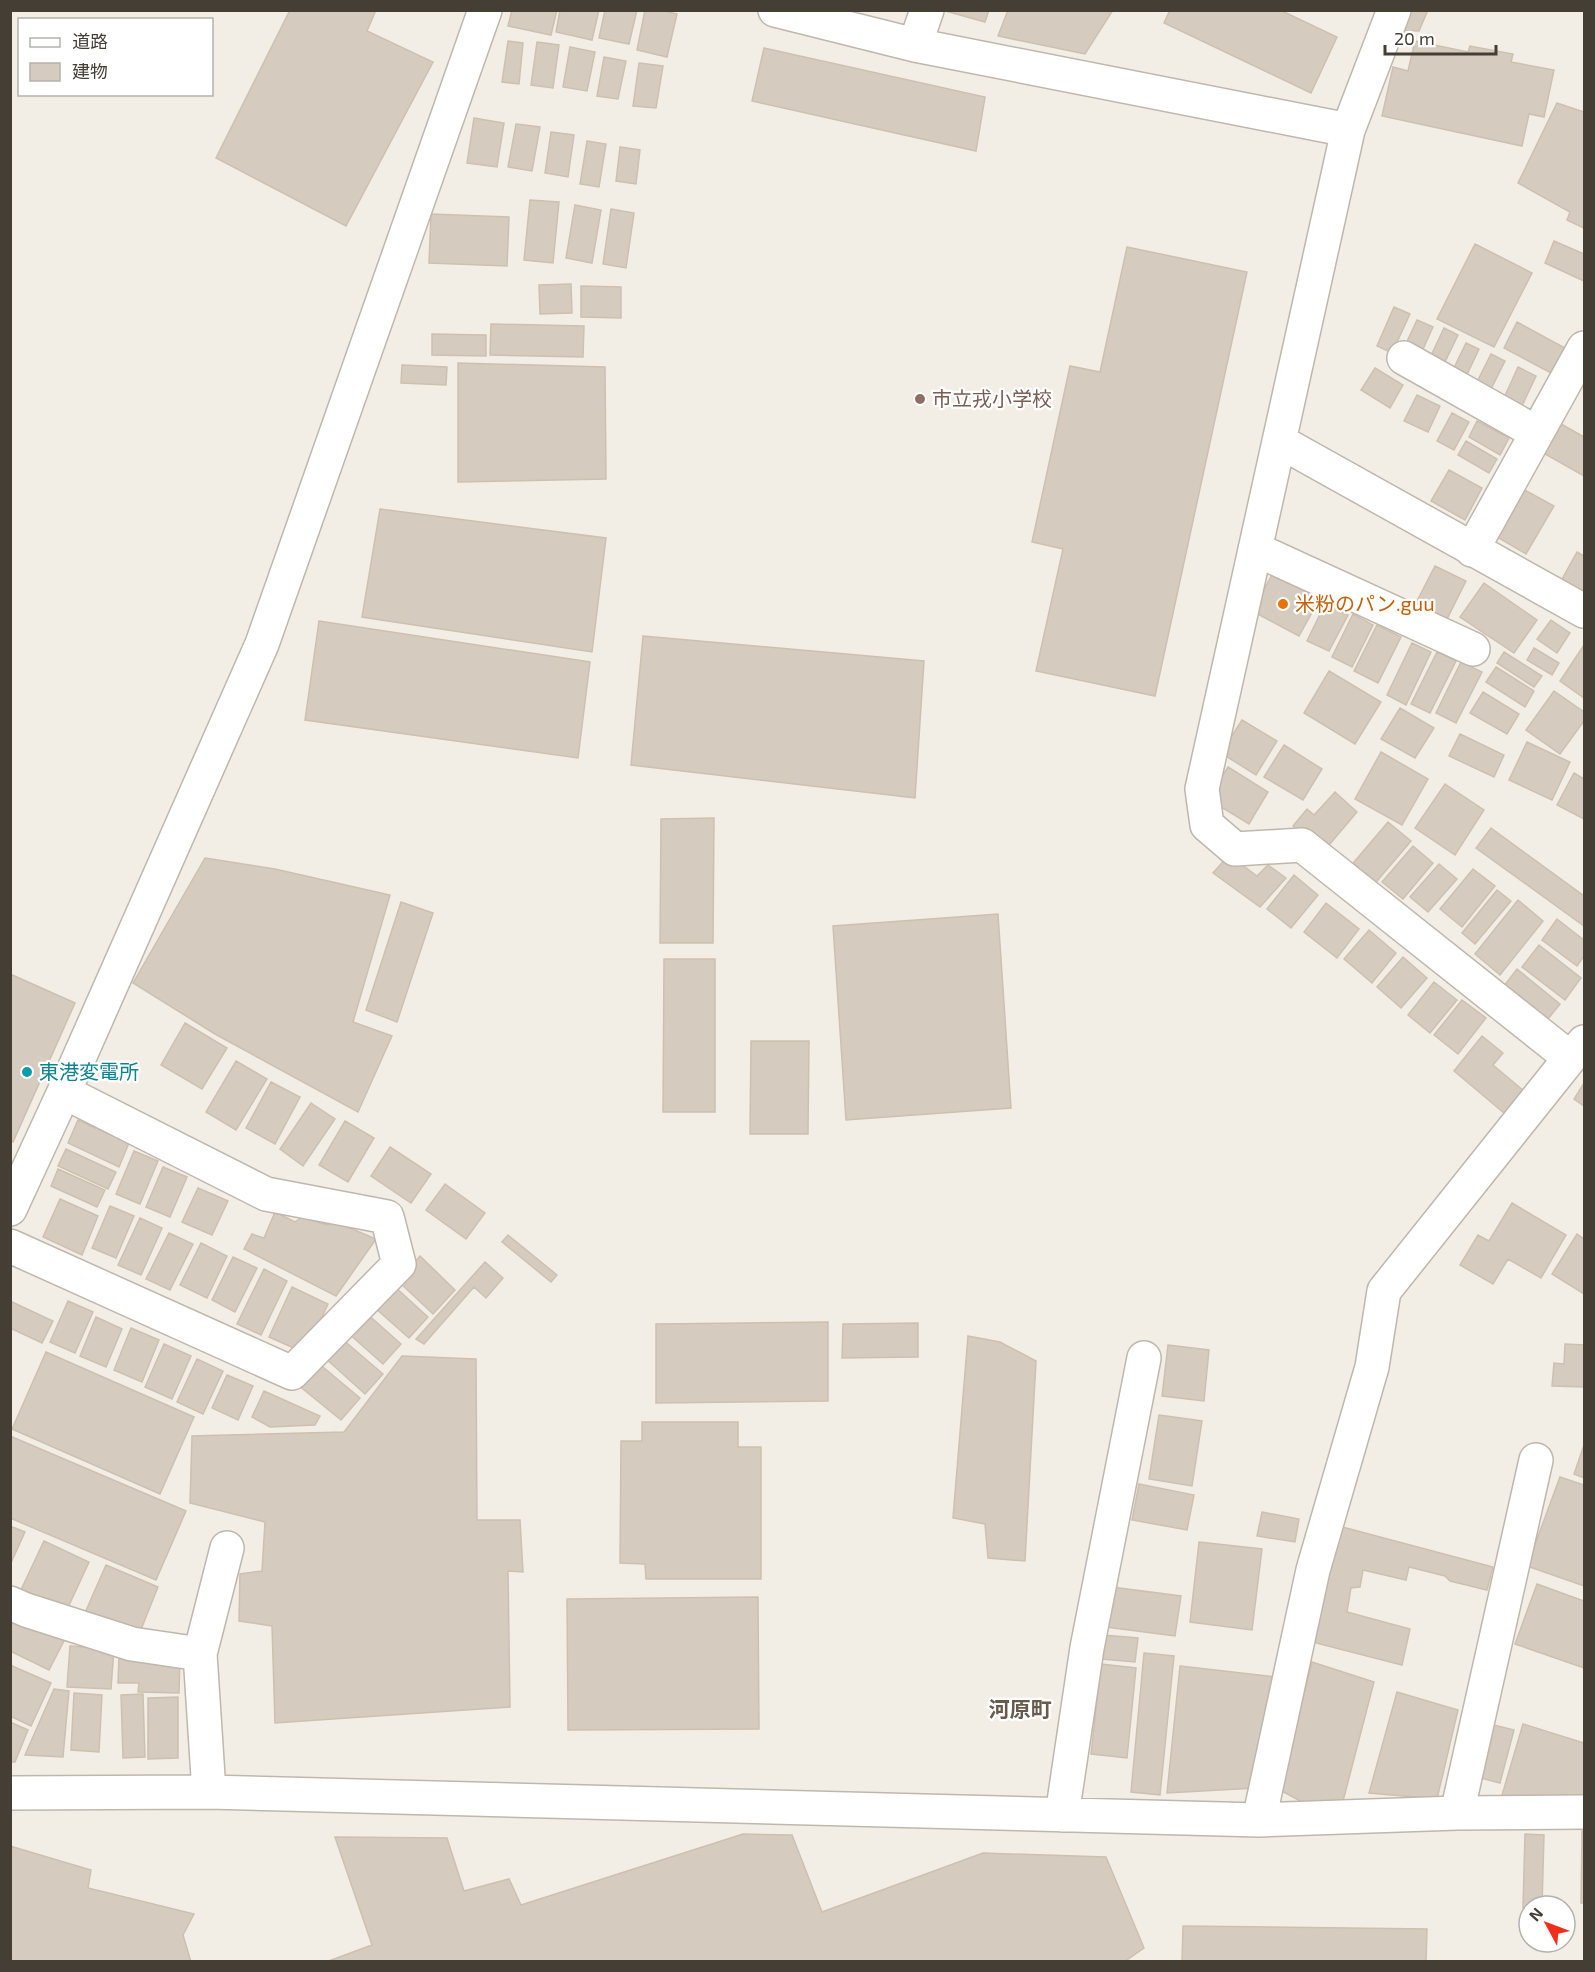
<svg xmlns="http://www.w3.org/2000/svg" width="1595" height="1972" viewBox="0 0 1595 1972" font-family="'Exo 2','Noto Sans JP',sans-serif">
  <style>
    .building { fill: #d6cbbf; stroke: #cec0af; stroke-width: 1.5 }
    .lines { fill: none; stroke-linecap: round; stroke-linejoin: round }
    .street-casing { stroke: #c0b7ac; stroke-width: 36 }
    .street { stroke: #fff; stroke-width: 33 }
    .education-dot { fill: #8d6e63; stroke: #fff; stroke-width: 2 }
    .food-dot { fill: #e8710a; stroke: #fff; stroke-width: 2 }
    .culture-dot { fill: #0f9aa8; stroke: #fff; stroke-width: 2 }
    .labels { text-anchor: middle; stroke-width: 4.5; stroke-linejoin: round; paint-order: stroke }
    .education-label { font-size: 20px; fill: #785e54; stroke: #fff; text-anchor: start }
    .food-label { font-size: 20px; fill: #c56008; stroke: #fff; text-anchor: start }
    .culture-label { font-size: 20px; fill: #0d838f; stroke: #fff; text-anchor: start }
    .neighbourhood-label { font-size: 21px; font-weight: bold; fill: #675b4d; stroke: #fff }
  </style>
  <rect width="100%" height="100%" fill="#f2eee6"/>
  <path class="building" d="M 290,10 L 376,10 L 367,31 L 433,62 L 346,226 L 216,158 Z
    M 512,10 L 557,10 L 551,35 L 508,26 Z
    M 560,10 L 599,10 L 592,40 L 556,32 Z
    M 605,10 L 637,10 L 629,44 L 599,38 Z
    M 645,10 L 661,10 L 677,14 L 667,57 L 637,50 Z
    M 942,10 L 989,10 L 985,22 Z
    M 1008,10 L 1113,10 L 1085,54 L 998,36 Z
    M 1170,10 L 1280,10 L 1337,37 L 1311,93 L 1164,23 Z
    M 1400,10 L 1428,10 L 1419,31 L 1392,30 Z
    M 508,41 L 523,43 L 519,84 L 502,82 Z
    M 1415,41 L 1468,52 L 1470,46 L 1513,54 L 1511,62 L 1554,70 L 1544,117 L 1529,114 L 1522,146 L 1382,116 L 1393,67 L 1408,71 Z
    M 537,42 L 559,45 L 553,88 L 531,85 Z
    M 570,47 L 595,52 L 587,91 L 563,87 Z
    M 764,48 L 985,97 L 976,151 L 752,101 Z
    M 604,57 L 626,61 L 618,99 L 597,96 Z
    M 639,63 L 663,66 L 656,108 L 633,106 Z
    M 1557,103 L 1584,112 L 1584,228 L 1567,220 L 1570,212 L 1518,183 Z
    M 474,118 L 504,123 L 497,167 L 467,163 Z
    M 516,124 L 540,127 L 532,171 L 508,167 Z
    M 551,132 L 574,135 L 568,177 L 545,173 Z
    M 587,141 L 606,144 L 599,187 L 580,184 Z
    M 620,147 L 640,150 L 636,184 L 616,181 Z
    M 530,200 L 559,202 L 553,263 L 524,260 Z
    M 575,205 L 601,210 L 592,263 L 566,258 Z
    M 611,209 L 634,213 L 626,268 L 603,264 Z
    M 431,214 L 509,217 L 507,266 L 429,263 Z
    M 1554,241 L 1584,254 L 1584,281 L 1545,263 Z
    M 1475,244 L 1532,273 L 1494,347 L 1437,319 Z
    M 1127,247 L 1247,272 L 1155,696 L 1036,671 L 1063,549 L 1032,542 L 1070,366 L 1100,372 Z
    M 571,284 L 572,313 L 540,314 L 539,285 Z
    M 581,286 L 621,287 L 621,318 L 581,317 Z
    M 1394,307 L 1410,314 L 1392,353 L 1377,346 Z
    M 1417,320 L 1433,327 L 1420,356 L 1404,348 Z
    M 1517,322 L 1565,348 L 1551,373 L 1504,348 Z
    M 491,324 L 584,326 L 583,357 L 490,355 Z
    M 1444,328 L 1458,335 L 1441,370 L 1427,364 Z
    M 432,334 L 486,335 L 486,356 L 432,355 Z
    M 1466,343 L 1479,349 L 1464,381 L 1451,374 Z
    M 1491,354 L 1505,361 L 1490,391 L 1476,384 Z
    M 458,363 L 605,367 L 606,479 L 458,482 Z
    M 402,365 L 447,367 L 446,385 L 401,383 Z
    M 1518,367 L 1536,376 L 1521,408 L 1503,400 Z
    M 1375,368 L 1403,385 L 1390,408 L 1361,390 Z
    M 1417,395 L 1440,406 L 1428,432 L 1404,421 Z
    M 1452,413 L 1469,422 L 1454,450 L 1437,441 Z
    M 1554,420 L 1584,437 L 1584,476 L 1538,450 Z
    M 1477,421 L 1509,438 L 1500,455 L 1469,437 Z
    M 1466,441 L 1497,459 L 1489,473 L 1458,455 Z
    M 1449,470 L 1482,488 L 1465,520 L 1431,501 Z
    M 1519,487 L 1554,506 L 1526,554 L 1492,534 Z
    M 380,509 L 606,538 L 592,652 L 362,617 Z
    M 1577,552 L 1584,556 L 1584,594 L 1561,581 Z
    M 1435,566 L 1466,581 L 1447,619 L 1416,603 Z
    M 1273,573 L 1320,598 L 1299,636 L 1252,611 Z
    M 1484,583 L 1537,620 L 1514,653 L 1460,617 Z
    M 1325,604 L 1348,615 L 1329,651 L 1307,641 Z
    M 1353,614 L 1373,625 L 1352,667 L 1332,657 Z
    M 1551,620 L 1570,633 L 1557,653 L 1537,639 Z
    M 319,621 L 590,662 L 578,758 L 305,720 Z
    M 1377,625 L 1401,637 L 1378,683 L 1354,671 Z
    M 643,636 L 924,661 L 915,798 L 631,765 Z
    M 1412,643 L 1431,652 L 1406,705 L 1387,695 Z
    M 1584,645 L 1584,698 L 1560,681 Z
    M 1534,648 L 1559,663 L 1552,675 L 1527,660 Z
    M 1437,652 L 1456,661 L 1430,713 L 1411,704 Z
    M 1504,652 L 1542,676 L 1534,687 L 1497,663 Z
    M 1461,662 L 1482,672 L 1456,723 L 1436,713 Z
    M 1496,667 L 1534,691 L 1525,707 L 1486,682 Z
    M 1329,671 L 1381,702 L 1355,744 L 1304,713 Z
    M 1554,691 L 1584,712 L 1584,721 L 1560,754 L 1526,730 Z
    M 1483,692 L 1519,714 L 1507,734 L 1470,713 Z
    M 1400,708 L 1434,728 L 1415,758 L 1381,739 Z
    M 1242,720 L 1277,741 L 1256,775 L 1221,753 Z
    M 1460,734 L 1504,755 L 1494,777 L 1449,756 Z
    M 1527,742 L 1570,762 L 1552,800 L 1509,780 Z
    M 1284,745 L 1322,769 L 1303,800 L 1264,777 Z
    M 1381,752 L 1428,779 L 1402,825 L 1355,799 Z
    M 1228,767 L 1268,792 L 1249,824 L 1208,799 Z
    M 1574,773 L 1584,779 L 1584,819 L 1557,805 Z
    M 1445,784 L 1484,810 L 1455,855 L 1415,828 Z
    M 1335,792 L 1357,812 L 1324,851 L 1293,826 L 1307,809 L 1314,815 Z
    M 714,818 L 713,943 L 660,943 L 661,819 Z
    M 1388,822 L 1411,841 L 1372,887 L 1349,868 Z
    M 1491,828 L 1584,896 L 1584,926 L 1476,848 Z
    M 1413,846 L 1433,863 L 1403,899 L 1382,882 Z
    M 1229,855 L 1257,876 L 1268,865 L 1286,878 L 1260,907 L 1213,873 Z
    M 205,858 L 275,869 L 390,895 L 353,1022 L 392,1036 L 358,1112 L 215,1034 L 133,983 Z
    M 1439,864 L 1457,879 L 1428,912 L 1410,897 Z
    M 1473,869 L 1495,886 L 1462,927 L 1440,909 Z
    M 1294,875 L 1318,895 L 1291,928 L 1267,909 Z
    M 1497,890 L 1511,901 L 1475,944 L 1462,933 Z
    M 1518,900 L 1543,921 L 1500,975 L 1475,954 Z
    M 401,902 L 433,913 L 397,1022 L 366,1010 Z
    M 1326,903 L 1359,929 L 1337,958 L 1304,932 Z
    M 998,914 L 1011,1108 L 846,1120 L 833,926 Z
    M 1557,919 L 1584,940 L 1584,956 L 1577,966 L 1542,940 Z
    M 1369,930 L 1396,953 L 1372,983 L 1344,959 Z
    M 1539,945 L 1581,978 L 1565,1000 L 1522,967 Z
    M 1403,957 L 1427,978 L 1401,1008 L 1377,987 Z
    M 664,959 L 715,959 L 715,1112 L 663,1112 Z
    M 1517,969 L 1560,1004 L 1543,1025 L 1500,991 Z
    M 10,974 L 75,1003 L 13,1142 L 10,1141 Z
    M 1434,982 L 1457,1000 L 1430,1033 L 1408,1015 Z
    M 1462,1000 L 1486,1018 L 1458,1054 L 1434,1035 Z
    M 185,1023 L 227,1048 L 202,1089 L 161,1065 Z
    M 1482,1036 L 1503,1053 L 1493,1065 L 1524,1091 L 1504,1113 L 1454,1071 Z
    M 751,1041 L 809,1041 L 808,1134 L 750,1134 Z
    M 236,1061 L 267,1079 L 236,1130 L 206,1112 Z
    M 271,1082 L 300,1097 L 275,1144 L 246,1128 Z
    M 1584,1083 L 1584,1106 L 1574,1099 Z
    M 311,1103 L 335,1119 L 303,1166 L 280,1149 Z
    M 78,1120 L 129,1143 L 119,1167 L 68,1143 Z
    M 345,1121 L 374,1138 L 348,1182 L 319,1165 Z
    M 390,1147 L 431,1174 L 411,1203 L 371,1176 Z
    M 66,1149 L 116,1172 L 108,1189 L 58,1166 Z
    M 134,1151 L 158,1161 L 140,1204 L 116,1194 Z
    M 163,1167 L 187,1177 L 170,1217 L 146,1207 Z
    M 58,1169 L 105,1190 L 97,1207 L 51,1186 Z
    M 445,1184 L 485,1213 L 466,1239 L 426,1210 Z
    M 198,1188 L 228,1201 L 212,1235 L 182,1222 Z
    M 60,1199 L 98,1216 L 82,1255 L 43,1237 Z
    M 1512,1203 L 1566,1235 L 1541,1278 L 1508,1259 L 1493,1284 L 1460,1265 L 1478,1235 L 1489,1241 Z
    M 110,1206 L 134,1216 L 116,1258 L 92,1248 Z
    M 275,1212 L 295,1222 L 302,1217 L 328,1225 L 331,1220 L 376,1239 L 336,1296 L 244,1249 L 252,1234 L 264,1238 Z
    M 140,1218 L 162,1228 L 141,1275 L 118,1265 Z
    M 169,1233 L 193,1244 L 170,1290 L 146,1279 Z
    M 1577,1234 L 1584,1239 L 1584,1294 L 1552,1274 Z
    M 508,1235 L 557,1275 L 551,1282 L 502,1242 Z
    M 201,1243 L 227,1256 L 207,1298 L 180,1285 Z
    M 420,1256 L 455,1290 L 433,1314 L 398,1281 Z
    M 233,1257 L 257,1268 L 235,1312 L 212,1300 Z
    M 485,1262 L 503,1278 L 486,1298 L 474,1287 L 424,1344 L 416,1339 Z
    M 264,1269 L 287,1281 L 261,1335 L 237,1324 Z
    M 394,1286 L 428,1317 L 409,1338 L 375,1308 Z
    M 292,1287 L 328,1304 L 305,1353 L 269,1337 Z
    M 10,1301 L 53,1321 L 42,1343 L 10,1328 Z
    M 68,1301 L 93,1312 L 75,1353 L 50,1342 Z
    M 365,1312 L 401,1344 L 383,1364 L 347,1332 Z
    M 96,1317 L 122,1329 L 106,1367 L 80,1356 Z
    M 828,1322 L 828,1401 L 656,1403 L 656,1324 Z
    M 918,1323 L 918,1357 L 842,1358 L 843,1324 Z
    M 131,1328 L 159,1340 L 142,1382 L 114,1370 Z
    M 968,1336 L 1000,1342 L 1036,1361 L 1025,1561 L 988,1558 L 985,1524 L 953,1518 Z
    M 341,1338 L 383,1374 L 365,1394 L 324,1357 Z
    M 164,1344 L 191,1356 L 172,1399 L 145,1387 Z
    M 1565,1344 L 1584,1345 L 1584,1387 L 1552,1386 L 1554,1363 L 1564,1364 Z
    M 1168,1345 L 1209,1350 L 1204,1401 L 1162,1396 Z
    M 46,1352 L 194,1417 L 160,1494 L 12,1429 Z
    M 402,1356 L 476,1359 L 477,1520 L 520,1520 L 523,1572 L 508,1571 L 510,1707 L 275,1723 L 272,1626 L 239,1621 L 240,1574 L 262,1571 L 265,1522 L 190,1503 L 192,1436 L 344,1432 Z
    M 197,1359 L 223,1371 L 203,1414 L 177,1402 Z
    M 317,1362 L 360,1398 L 341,1420 L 298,1385 Z
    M 227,1375 L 253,1386 L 238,1420 L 212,1408 Z
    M 264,1391 L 320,1416 L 315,1425 L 270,1427 L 252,1417 Z
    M 1159,1415 L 1202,1421 L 1192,1486 L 1149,1479 Z
    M 642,1422 L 738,1422 L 738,1447 L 761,1447 L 761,1579 L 646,1579 L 645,1564 L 620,1563 L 621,1441 L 642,1441 Z
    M 10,1436 L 186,1511 L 156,1580 L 10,1518 Z
    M 1584,1445 L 1584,1478 L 1574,1474 Z
    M 1560,1477 L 1584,1485 L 1584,1586 L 1527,1566 Z
    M 1139,1484 L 1194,1495 L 1187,1530 L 1132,1520 Z
    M 1262,1512 L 1299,1519 L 1295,1542 L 1257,1536 Z
    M 1335,1525 L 1493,1567 L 1487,1590 L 1450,1581 L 1445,1576 L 1409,1567 L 1406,1580 L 1363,1570 L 1360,1587 L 1351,1588 L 1347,1612 L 1410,1629 L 1402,1665 L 1316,1643 L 1317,1590 Z
    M 10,1526 L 25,1532 L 10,1565 Z
    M 44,1541 L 89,1562 L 65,1614 L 20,1592 Z
    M 1199,1542 L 1262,1549 L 1252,1630 L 1190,1622 Z
    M 106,1565 L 158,1587 L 138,1637 L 84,1615 Z
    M 1537,1584 L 1584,1601 L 1584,1668 L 1515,1644 Z
    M 1112,1587 L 1181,1596 L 1175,1636 L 1106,1627 Z
    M 758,1597 L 759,1729 L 568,1730 L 567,1599 Z
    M 10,1619 L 65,1639 L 49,1670 L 10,1651 Z
    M 1103,1635 L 1138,1638 L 1135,1662 L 1101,1659 Z
    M 70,1646 L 114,1649 L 111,1689 L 67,1687 Z
    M 1144,1653 L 1174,1656 L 1160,1795 L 1131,1792 Z
    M 119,1655 L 180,1656 L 179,1693 L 138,1692 L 139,1683 L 118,1683 Z
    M 1312,1662 L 1374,1682 L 1342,1805 L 1304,1803 L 1280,1790 Z
    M 1101,1664 L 1136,1668 L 1127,1758 L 1091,1754 Z
    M 10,1665 L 51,1683 L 31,1726 L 10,1716 Z
    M 1180,1666 L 1277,1677 L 1256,1788 L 1167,1793 Z
    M 54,1689 L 69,1691 L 63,1757 L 25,1755 Z
    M 1397,1692 L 1458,1710 L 1437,1799 L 1369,1793 Z
    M 74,1693 L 102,1695 L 99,1752 L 71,1750 Z
    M 143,1694 L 145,1757 L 123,1758 L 121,1695 Z
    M 178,1697 L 178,1758 L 148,1759 L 148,1698 Z
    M 10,1722 L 28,1730 L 15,1762 L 10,1762 Z
    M 1486,1723 L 1514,1730 L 1500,1783 L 1473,1776 Z
    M 1523,1724 L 1584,1743 L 1584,1800 L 1500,1802 Z
    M 1582,1831 L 1584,1831 L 1584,1903 L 1581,1903 Z
    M 743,1834 L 792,1835 L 822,1912 L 983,1853 L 1106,1857 L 1144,1948 L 1124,1962 L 326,1962 L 372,1945 L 335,1837 L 447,1838 L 464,1891 L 509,1879 L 521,1905 Z
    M 1525,1834 L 1544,1835 L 1542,1906 L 1529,1906 L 1529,1908 L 1523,1908 Z
    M 10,1846 L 91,1870 L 88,1888 L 194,1914 L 183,1935 L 191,1962 L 10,1962 Z
    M 1183,1926 L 1427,1929 L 1426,1962 L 1182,1962 Z"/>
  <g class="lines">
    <defs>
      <path id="street" d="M 775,10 L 915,45 L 1348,130
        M 1394,10 L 1348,130 L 1202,789 L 1207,825 L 1235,849 L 1302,845 L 1570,1058
        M 915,45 L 927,10
        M 1404,358 L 1537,433
        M 1279,441 L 1584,611
        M 1255,549 L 1473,649
        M 1472,550 L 1584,348
        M 10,1209 L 64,1092 L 262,644 L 485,10
        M 10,1246 L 292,1373 L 399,1264 L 387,1217 L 266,1194 L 64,1092
        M 10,1603 L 26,1610 L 132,1644 L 200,1654
        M 209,1792 L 200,1654 L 227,1548
        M 10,1793 L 209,1792 L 1259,1820 L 1457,1813 L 1584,1812
        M 1457,1813 L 1536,1460
        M 1062,1815 L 1087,1648 L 1144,1358
        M 1259,1820 L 1313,1570 L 1372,1367 L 1384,1291 L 1570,1058 L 1584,1042"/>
    </defs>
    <use href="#street" class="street-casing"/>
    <use href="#street" class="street"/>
  </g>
  <circle class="education-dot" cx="920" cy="399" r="6"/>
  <circle class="food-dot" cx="1283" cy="604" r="6"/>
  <circle class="culture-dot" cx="27" cy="1072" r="6"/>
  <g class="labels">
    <g class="education-label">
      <text x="932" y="406">市立戎小学校</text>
    </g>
    <g class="food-label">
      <text x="1295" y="611">米粉のパン.guu</text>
    </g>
    <g class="culture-label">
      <text x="39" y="1079">東港変電所</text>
    </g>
    <g class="neighbourhood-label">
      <text x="1020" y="1717">河原町</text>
    </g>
  </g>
  <rect width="1595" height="1972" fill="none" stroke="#453e35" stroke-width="24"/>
  <rect x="18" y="18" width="195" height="78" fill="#ffffff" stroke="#b5b2ae" stroke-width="1.5"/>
  <rect x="30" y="38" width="30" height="9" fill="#ffffff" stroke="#b5b2ae" stroke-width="1.5"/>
  <text x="72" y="48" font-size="18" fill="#453e35">道路</text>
  <rect x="30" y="63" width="30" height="18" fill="#d6cbbf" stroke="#b5b2ae" stroke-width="1.5"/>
  <text x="72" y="78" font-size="18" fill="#453e35">建物</text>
  <g transform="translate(1547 1924) rotate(311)"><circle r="28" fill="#ffffff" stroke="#b5b2ae" stroke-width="1.5"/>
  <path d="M0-4.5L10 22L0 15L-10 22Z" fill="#f32d1c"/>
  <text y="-9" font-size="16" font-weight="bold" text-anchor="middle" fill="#453e35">N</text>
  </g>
  <path d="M1385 45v9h111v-9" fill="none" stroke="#453e35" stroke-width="3"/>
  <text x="1394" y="45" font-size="18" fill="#453e35" stroke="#ffffff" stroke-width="4.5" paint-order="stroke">20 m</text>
</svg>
